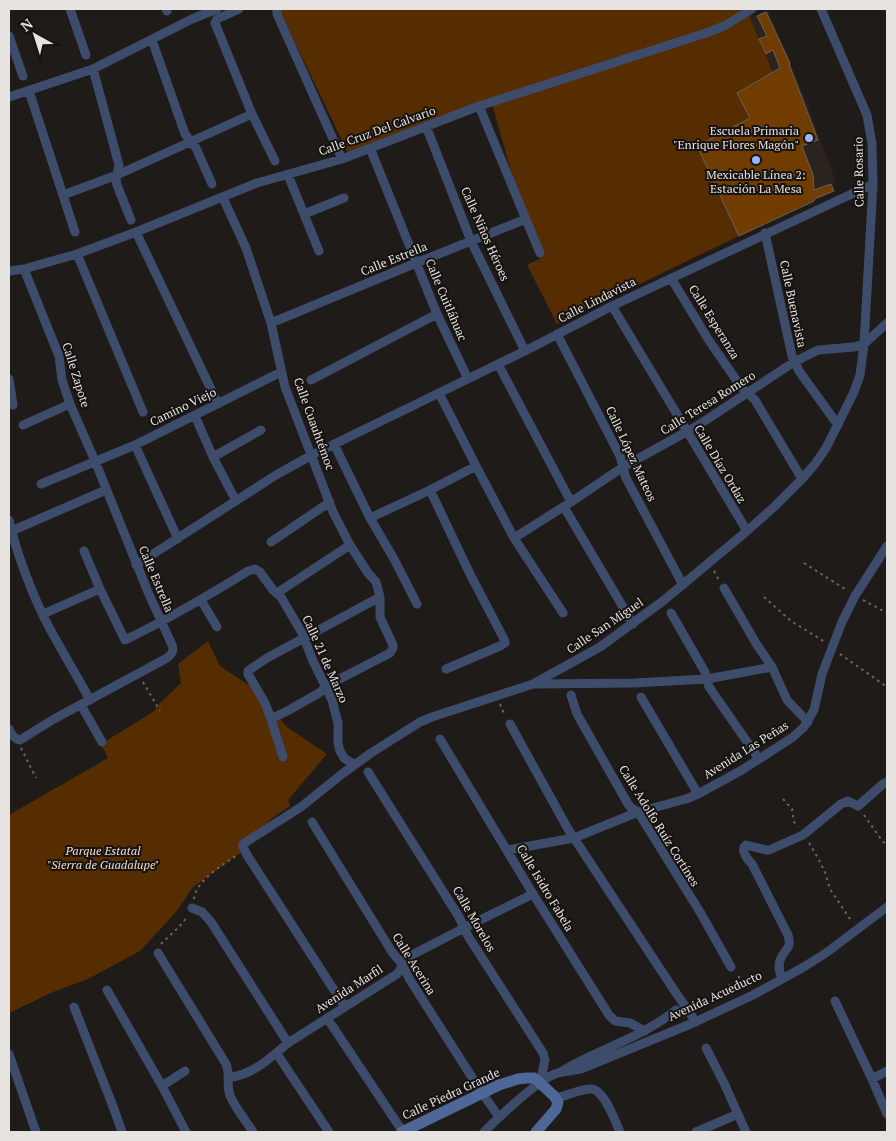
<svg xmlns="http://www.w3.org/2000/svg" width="896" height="1141" viewBox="0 0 896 1141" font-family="'PT Serif',serif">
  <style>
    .built { fill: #2b231d }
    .green { fill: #562c01 }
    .building { fill: #713c00; stroke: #66625f }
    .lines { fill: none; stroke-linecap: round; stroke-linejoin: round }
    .path { stroke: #6a6664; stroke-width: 2; stroke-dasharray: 2.5 4; stroke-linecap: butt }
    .street { stroke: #3d4c6b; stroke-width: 9 }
    .secondary { stroke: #4e6798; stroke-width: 11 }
    .poi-dot { fill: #93b7fd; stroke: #151210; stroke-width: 2 }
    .labels { text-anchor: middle; stroke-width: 4; stroke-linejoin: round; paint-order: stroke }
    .street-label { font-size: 12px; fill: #e6e3e1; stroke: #151210 }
    .poi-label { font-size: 12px; fill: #e6e3e1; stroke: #151210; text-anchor: end }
    .park-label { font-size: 12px; font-style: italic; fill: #f2decf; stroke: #151210 }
  </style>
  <rect width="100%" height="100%" fill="#1f1b19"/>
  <path class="built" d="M 768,10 L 806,101 L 835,179 L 830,194 L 814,201 L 814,190 L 813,175 L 776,78 L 750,18 Z"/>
  <path class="green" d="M 279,9 L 751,9 L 750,18 L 773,72 L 737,93 L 750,118 L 697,146 L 739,236 L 557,324 L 527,265 L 543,257 L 510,168 L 491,100 L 348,153 Z
    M 208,641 L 220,666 L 253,688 L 287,727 L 327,754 L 288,800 L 290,806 L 271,819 L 243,851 L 193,887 L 177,911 L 140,951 L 88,979 L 53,992 L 9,1013 L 9,815 L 108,758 L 101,744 L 153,712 L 160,703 L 181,683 L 178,664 Z"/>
  <path class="building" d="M 766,12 L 790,63 L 789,64 L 818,140 L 802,146 L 813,175 L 814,190 L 831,184 L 834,191 L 814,199 L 814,201 L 739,236 L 697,146 L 750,118 L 737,93 L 780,68 L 773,50 L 766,54 L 759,39 L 767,36 L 757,16 Z"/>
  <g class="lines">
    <path class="path" d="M 804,563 L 848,591
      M 714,571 L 719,580
      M 764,597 L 791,621 L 825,642
      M 863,600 L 887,613
      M 840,654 L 887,687
      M 143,682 L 160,711
      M 500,704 L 505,716
      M 21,748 L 36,778
      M 783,799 L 792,809 L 794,822 L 798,827
      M 864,815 L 883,842 L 887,843
      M 809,843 L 818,858 L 825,872 L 830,889 L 852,922
      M 194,899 C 194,883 223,864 236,856
      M 161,944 L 179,927 L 187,917
      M 717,1000 L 716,999 C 721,990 731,985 739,978 L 739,973"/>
    <path class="street" d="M 70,9 L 86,55
      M 166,9 L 167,11
      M 239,9 L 217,19 L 215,23 L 252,114 L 275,161
      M 277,9 L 277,14 L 342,159
      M 9,36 L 23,76
      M 152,40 L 185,134 L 196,148 L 212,184
      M 93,69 L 119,165 L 116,179 L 117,185 L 131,220
      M 29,91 L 75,232
      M 9,97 L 93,69 L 192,19 L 217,9
      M 479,106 L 540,253
      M 426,126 L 471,241 L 525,351
      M 370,148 L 437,314 L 468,379
      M 288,175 L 319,251
      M 63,195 L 117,175 L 252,114
      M 223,198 L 246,248 L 271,323 L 285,387 L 333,512 L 350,545 L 368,573 L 376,582 L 378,589 L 380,597 L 380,617 L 393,645 L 393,648 L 390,653 L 328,685 L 319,693 L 289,710 L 271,719
      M 304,214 L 344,198
      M 136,232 L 218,404
      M 765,233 L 792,356 L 799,371 L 838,425
      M 77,254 L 143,412
      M 9,271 L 24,269 L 77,254 L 136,232 L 257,183 L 342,159 L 479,106 L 706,33 L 724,26 L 752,9
      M 671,278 L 708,339 L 741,387 L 755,400 L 802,479
      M 612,306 L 747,531
      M 271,323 L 416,263 L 526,219
      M 557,334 L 620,456 L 626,478 L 683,585
      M 498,364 L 571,502
      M 9,379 L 13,405
      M 311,380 L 437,314
      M 439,393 L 476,466 L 514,538 L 563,613
      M 195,416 L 213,457 L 236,501
      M 23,425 L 70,404
      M 334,444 L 370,518 L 394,559 L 417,604
      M 135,445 L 178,539
      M 213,457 L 261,430
      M 41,484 L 135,445 L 281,372
      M 430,490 L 470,574 L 505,641 L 505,643 L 500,646 L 446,669
      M 564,507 L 633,624
      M 370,518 L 430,490 L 476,466
      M 9,520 C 17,555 33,597 50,629 C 63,653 77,676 90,700
      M 9,532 L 106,490
      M 514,538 L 571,502 L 623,467 L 697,426 L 794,362 L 818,350 L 854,347 L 864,344 L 887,323
      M 271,542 L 330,502
      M 84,551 L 100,589 L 125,640 C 168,619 208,596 248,571 L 255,569 L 260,572 L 273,590 L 281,597 L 302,633 L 313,661 L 332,700 L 338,723 L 338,743 L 340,751 L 344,758 L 350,762 L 355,764
      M 136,565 L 276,475 L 312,455 L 525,351 L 612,306 L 873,184
      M 724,588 L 757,645 L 772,667 L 787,700 L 808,722
      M 277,593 L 350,545
      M 201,600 L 217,627
      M 671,613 L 705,672 L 709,687 L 759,759
      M 43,614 L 100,589
      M 536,684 L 634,683 L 707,679 L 772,667
      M 571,695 L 577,714 L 628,804 L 631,808 L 638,812 L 700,912 L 731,967
      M 641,697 L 698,794
      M 81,705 L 102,742
      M 510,724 L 568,829 L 674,990 L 696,1022
      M 9,729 C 11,734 14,739 20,740 L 54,719 L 167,658 C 172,654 174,651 172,645 L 148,592 L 95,461 L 70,404 L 62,380 L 59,356 L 24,269
      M 440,739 L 533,894 L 609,1015 L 615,1021 L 630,1023 L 645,1031
      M 283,757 L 271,719 L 265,703 L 248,674 L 248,671 L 267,658 L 380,597
      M 368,772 L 459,917 L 468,936 L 543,1053 L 545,1060 L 540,1083
      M 312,822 L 392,952 L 402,964 L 410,980 L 482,1093 L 499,1117
      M 507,850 L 574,838 L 638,812 L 686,799 L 698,794 L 742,770 L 793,737 L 804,727 L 814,710 L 822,674 L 842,622 L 855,596 L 887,546
      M 192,908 L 202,912 L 211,922 L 288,1043
      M 158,953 L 226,1064 C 230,1074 227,1082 229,1092 C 231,1103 247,1122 253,1132
      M 782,979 C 780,973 777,965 781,958 C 786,947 792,949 788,935 L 752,864 C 747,859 740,850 746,845 L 766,850 L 769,850 L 803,835 L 841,804 L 848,801 L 858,806 L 883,784 L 887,782
      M 107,990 L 162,1086 L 186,1132
      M 835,1001 L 872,1079 L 887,1114
      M 74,1007 L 114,1109 L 122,1132
      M 345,1007 L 247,855 L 243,847 L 243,844 L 301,807 L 342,774 L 371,753 L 420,722 L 432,717 L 533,684 L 600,647 L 663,601 L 747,531 L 775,506 L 802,479 L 815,464 L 826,448 L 854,392 L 860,375 L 864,344 L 873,184 L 872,144 L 867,115 L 821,9
      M 327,1018 L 403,1132
      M 706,1048 L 724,1083 L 746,1132
      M 9,1054 L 36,1132
      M 277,1054 L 329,1132
      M 562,1071 C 599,1049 641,1038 676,1010
      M 229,1077 C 252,1076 271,1057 288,1043 L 397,974 C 404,967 400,963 408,957 L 464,928 L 533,894
      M 872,1079 L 887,1071
      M 162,1086 L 185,1071
      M 556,1098 C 566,1096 583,1088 592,1089 C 605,1091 615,1121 620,1132
      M 484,1132 C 500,1116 516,1101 534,1087 C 541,1082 549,1075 558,1073 C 565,1071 573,1071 581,1069 L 693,1023 L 753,995 L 802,968 L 826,953 L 887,907
      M 696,1132 L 738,1114"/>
    <path class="secondary" d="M 402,1132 L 499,1085 L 518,1079 L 527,1078 L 534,1078 L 537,1080 L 554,1096 L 558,1102 L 556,1109 L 536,1132"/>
  </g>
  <g class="poi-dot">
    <circle cx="809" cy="138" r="5"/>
    <circle cx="756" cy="160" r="5"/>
  </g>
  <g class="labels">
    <g class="street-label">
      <text transform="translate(377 131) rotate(-20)" y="4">Calle Cruz Del Calvario</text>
      <text transform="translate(859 172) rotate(-91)" y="4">Calle Rosario</text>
      <text transform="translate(485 234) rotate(66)" y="4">Calle Niños Héroes</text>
      <text transform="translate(394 259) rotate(-22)" y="4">Calle Estrella</text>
      <text transform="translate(446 300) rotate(67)" y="4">Calle Cuitláhuac</text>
      <text transform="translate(597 300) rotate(-27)" y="4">Calle Lindavista</text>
      <text transform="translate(793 304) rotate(78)" y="4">Calle Buenavista</text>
      <text transform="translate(714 322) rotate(58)" y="4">Calle Esperanza</text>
      <text transform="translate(76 375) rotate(73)" y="4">Calle Zapote</text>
      <text transform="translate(708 403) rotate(-32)" y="4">Calle Teresa Romero</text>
      <text transform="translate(183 407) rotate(-26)" y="4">Camino Viejo</text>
      <text transform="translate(314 424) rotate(70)" y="4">Calle Cuauhtémoc</text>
      <text transform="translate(631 454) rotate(65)" y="4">Calle López Mateos</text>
      <text transform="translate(720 464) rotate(59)" y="4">Calle Díaz Ordaz</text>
      <text transform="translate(156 579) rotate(67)" y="4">Calle Estrella</text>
      <text transform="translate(605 626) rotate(-34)" y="4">Calle San Miguel</text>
      <text transform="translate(325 659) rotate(66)" y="4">Calle 21 de Marzo</text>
      <text transform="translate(746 750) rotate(-32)" y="4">Avenida Las Peñas</text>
      <text transform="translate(659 826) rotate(58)" y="4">Calle Adolfo Ruíz Cortínes</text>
      <text transform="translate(545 888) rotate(59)" y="4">Calle Isidro Fabela</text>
      <text transform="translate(474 919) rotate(60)" y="4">Calle Morelos</text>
      <text transform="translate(414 964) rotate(58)" y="4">Calle Acerina</text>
      <text transform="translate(349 989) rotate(-33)" y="4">Avenida Marfil</text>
      <text transform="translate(715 996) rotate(-25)" y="4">Avenida Acueducto</text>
      <text transform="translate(451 1094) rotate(-25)" y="4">Calle Piedra Grande</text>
    </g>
    <g class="poi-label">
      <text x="799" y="135">Escuela Primaria<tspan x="799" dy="14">"Enrique Flores Magón"</tspan></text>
      <text x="756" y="179" text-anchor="middle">Mexicable Línea 2:<tspan x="756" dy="14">Estación La Mesa</tspan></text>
    </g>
    <g class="park-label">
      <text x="103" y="855">Parque Estatal<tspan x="103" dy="14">"Sierra de Guadalupe"</tspan></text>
    </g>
  </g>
  <rect width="896" height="1141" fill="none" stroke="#e6e3e1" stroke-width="20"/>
  <g transform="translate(35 35) rotate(321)" stroke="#151210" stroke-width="4" paint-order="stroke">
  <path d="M0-4L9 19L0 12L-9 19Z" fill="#e6e3e1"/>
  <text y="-8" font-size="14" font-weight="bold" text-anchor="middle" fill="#e6e3e1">N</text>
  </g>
</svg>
